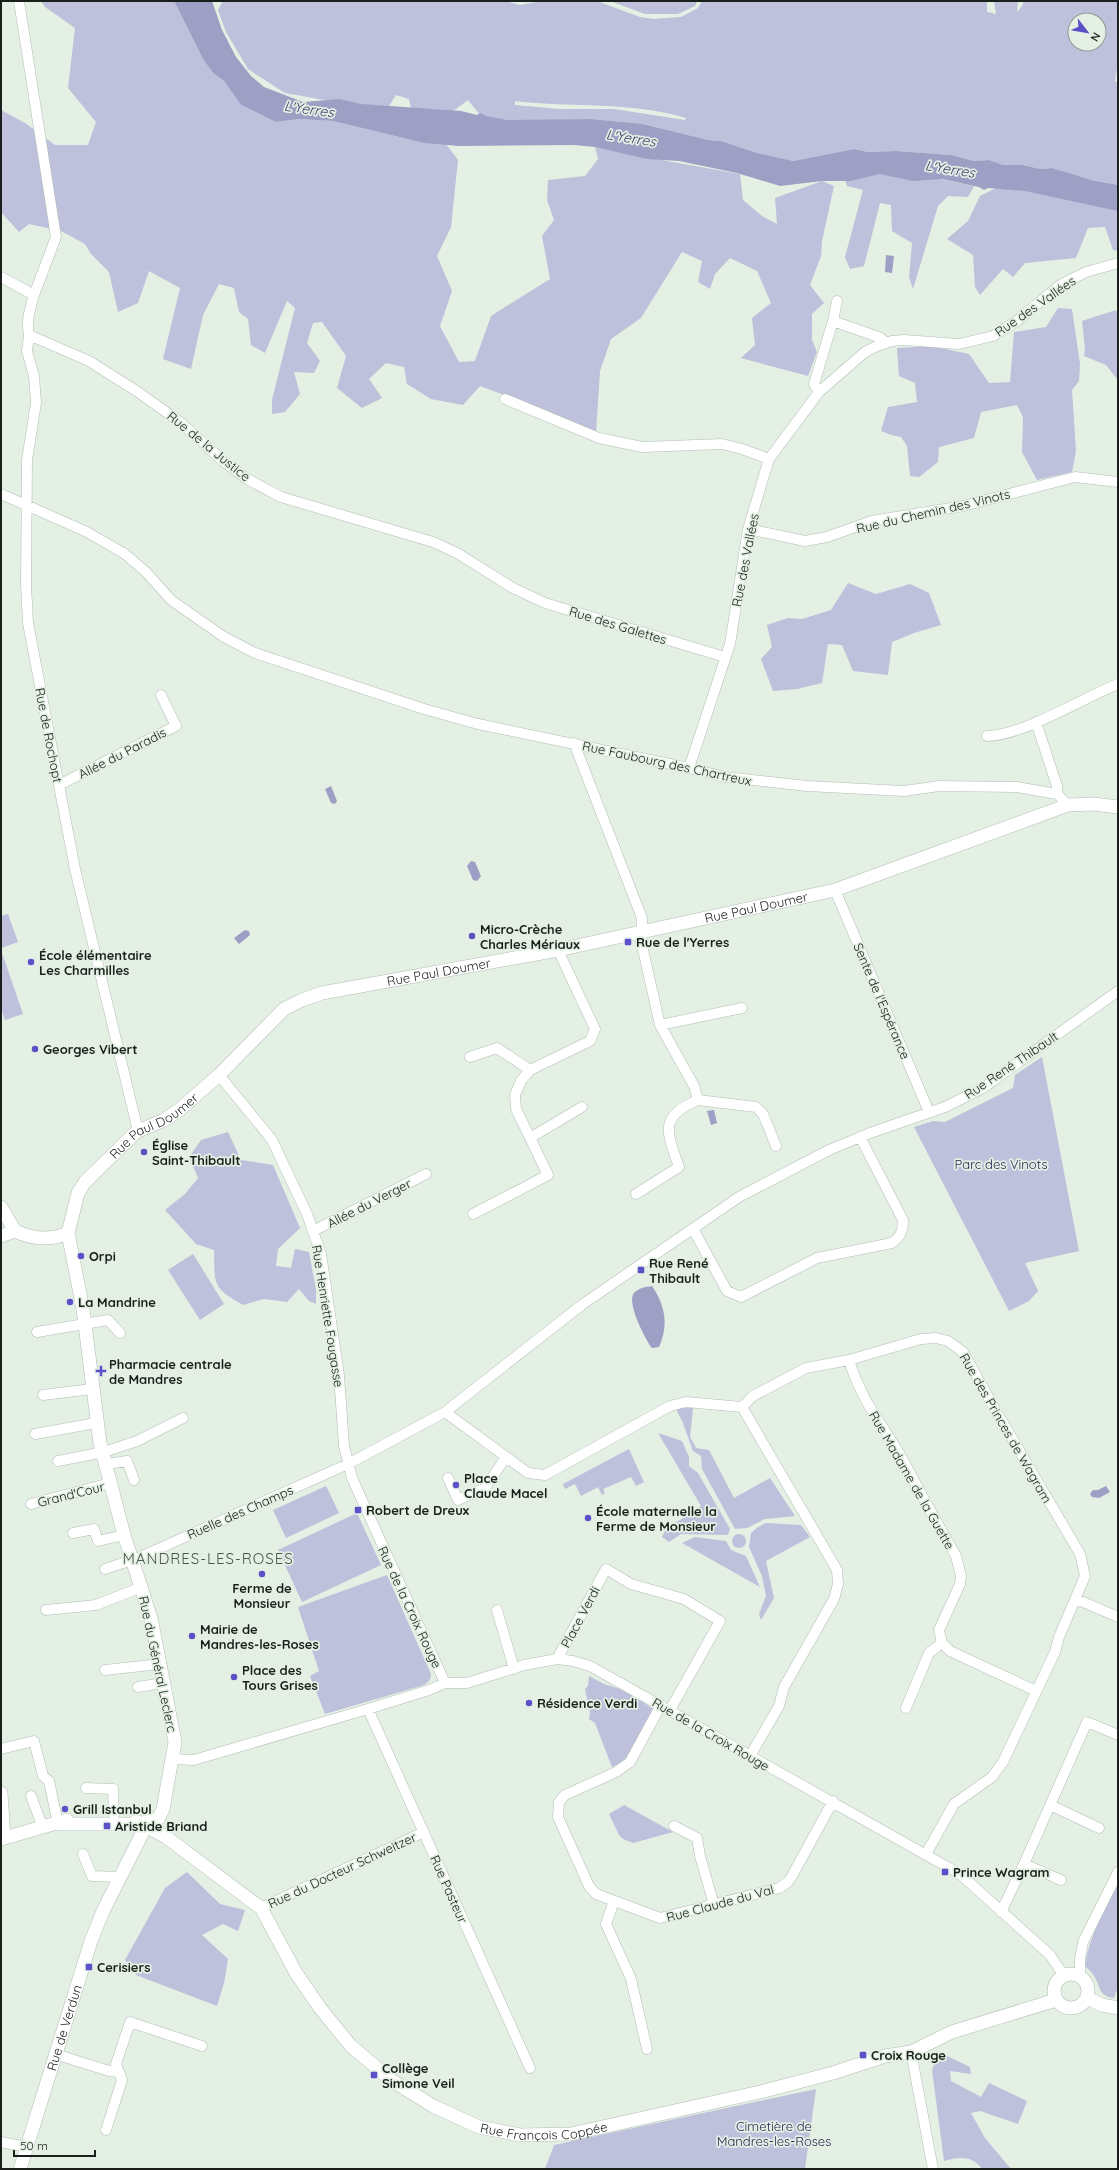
<svg xmlns="http://www.w3.org/2000/svg" width="1119" height="2170" viewBox="0 0 1119 2170" font-family="Quicksand,sans-serif">
  <style>
    .green { fill: #bec0dc; fill-rule: evenodd }
    .water { fill: #9d9fc4 }
    .lines { fill: none; stroke-linecap: round; stroke-linejoin: round }
    .minor-casing { stroke: #b1beb2; stroke-width: 11 }
    .tertiary-casing { stroke: #b1beb2; stroke-width: 14 }
    .minor { stroke: #fff; stroke-width: 10 }
    .tertiary { stroke: #fff; stroke-width: 13 }
    .poi-dot { fill: #5c50c9; stroke: #e3f0e3; stroke-width: 1.5 }
    .labels { text-anchor: middle; stroke-width: 3.5; stroke-linejoin: round; paint-order: stroke }
    .street-label { font-size: 13px; fill: #1a1f1b; stroke: #e3f0e3 }
    .poi-label { font-size: 13px; font-weight: bold; fill: #1a1f1b; stroke: #e3f0e3; text-anchor: start }
    .park-label { font-size: 13px; fill: #262453; stroke: #e3f0e3 }
    .water-label { font-size: 14px; font-style: italic; fill: #3a396b; stroke: #e3f0e3 }
    .quarter-label { font-size: 15px; letter-spacing: 1px; fill: #4b564b; stroke: #e3f0e3 }
  </style>
  <rect width="100%" height="100%" fill="#e3f0e3"/>
  <path class="green" d="M 41,1 L 174,1 L 203,59 L 213,73 L 224,81 L 241,105 L 276,122 L 299,119 L 333,121 L 424,143 L 446,144 L 458,160 L 451,227 L 437,256 L 452,291 L 440,326 L 459,362 L 475,361 L 491,316 L 550,279 L 542,236 L 554,220 L 547,200 L 548,180 L 585,176 L 598,159 L 595,147 C 643,157 691,165 740,174 L 743,200 L 762,216 L 777,224 L 775,198 L 822,181 L 834,186 L 822,241 L 821,256 L 810,285 L 824,303 L 812,314 L 812,340 L 817,352 L 808,376 L 741,358 L 755,345 L 752,318 L 771,303 L 757,271 L 730,258 L 715,274 L 710,289 L 698,282 L 702,261 L 682,252 L 641,318 L 611,339 L 600,371 L 596,433 L 528,404 L 480,386 L 463,405 L 431,399 L 407,384 L 404,367 L 386,363 L 369,379 L 382,398 L 362,408 L 337,388 L 346,356 L 322,322 L 313,323 L 307,343 L 320,361 L 314,373 L 294,372 L 300,394 L 285,412 L 272,414 L 272,400 L 295,308 L 287,301 L 265,353 L 251,345 L 248,319 L 239,312 L 234,288 L 219,284 L 203,315 L 191,369 L 163,359 L 180,288 L 149,271 L 138,303 L 118,312 L 109,272 L 91,254 L 85,244 L 61,231 L 29,224 L 19,232 L 1,212 L 1,110 L 25,123 L 55,145 L 88,145 L 96,122 L 68,88 L 75,28 L 45,7 Z
    M 223,1 L 505,1 L 520,5 L 542,1 L 597,1 L 640,17 L 653,19 L 681,17 L 698,8 L 702,1 L 987,1 L 987,12 L 996,14 L 994,1 L 1018,1 L 1017,12 L 1022,6 L 1024,1 L 1118,1 L 1118,62 L 1115,81 L 1118,83 L 1118,185 L 1081,178 L 1052,168 L 1040,169 L 1023,165 L 1003,165 L 989,160 L 974,161 L 951,155 L 896,151 L 868,152 L 854,149 L 793,161 L 757,153 L 721,141 L 708,140 L 643,124 L 591,119 L 552,120 L 555,125 L 484,120 L 468,100 L 448,115 L 412,114 L 409,99 L 396,95 L 386,111 L 285,93 L 248,69 L 226,32 L 218,10 ZM 1075,20 L 1099,20 L 1099,44 L 1075,44 ZM 515,101 C 572,108 630,101 686,118 L 685,120 L 614,109 L 559,109 L 515,105 Z
    M 610,1 L 697,1 L 695,6 L 678,14 L 645,14 Z
    M 881,167 L 974,186 L 968,197 L 948,196 L 938,206 L 913,289 L 909,277 L 912,243 L 892,231 L 891,205 L 880,203 L 864,266 L 850,269 L 845,257 L 863,190 L 847,186 L 842,170 Z
    M 1004,184 L 1118,207 L 1118,251 L 1113,250 L 1105,227 L 1088,228 L 1076,258 L 1025,263 L 1013,277 L 1003,269 L 980,295 L 975,287 L 973,255 L 947,239 L 968,221 L 980,196 Z
    M 1058,308 L 1072,309 L 1080,364 L 1079,381 L 1072,390 L 1076,451 L 1072,472 L 1037,480 L 1022,452 L 1023,417 L 1017,405 L 981,412 L 974,438 L 939,447 L 938,462 L 919,477 L 910,476 L 907,446 L 901,437 L 891,435 L 881,431 L 888,407 L 917,402 L 915,383 L 899,376 L 897,348 L 931,346 L 969,354 L 989,383 L 1010,382 L 1014,332 L 1046,327 Z
    M 1116,310 L 1118,315 L 1118,380 L 1106,365 L 1084,356 L 1085,349 L 1082,321 Z
    M 848,583 L 876,594 L 910,584 L 929,593 L 941,625 L 914,633 L 892,642 L 888,675 L 853,671 L 842,645 L 828,644 L 822,683 L 797,689 L 773,691 L 761,659 L 772,647 L 767,625 L 788,618 L 802,619 L 831,610 Z
    M 8,914 L 18,942 L 1,948 L 1,916 Z
    M 1,950 L 23,1014 L 5,1020 L 1,1008 Z
    M 1042,1057 L 1079,1251 L 1025,1263 L 1038,1291 L 1029,1301 L 1009,1311 L 914,1127 L 933,1121 L 945,1122 L 1013,1088 L 1015,1075 Z
    M 228,1132 L 241,1160 L 273,1165 L 300,1228 L 278,1249 L 276,1266 L 291,1268 L 295,1249 L 309,1252 L 316,1290 L 316,1304 L 309,1301 L 299,1289 L 287,1302 L 264,1299 L 243,1305 C 211,1287 215,1284 214,1250 L 196,1244 L 165,1210 L 185,1194 L 198,1178 L 189,1157 L 201,1140 Z
    M 193,1254 L 224,1304 L 200,1320 L 168,1270 Z
    M 683,1407 L 693,1408 L 690,1437 L 696,1448 L 709,1450 L 734,1498 L 770,1478 L 795,1516 L 765,1519 L 747,1528 L 735,1529 L 702,1469 L 701,1456 L 693,1451 L 683,1423 L 676,1409 Z
    M 658,1433 L 682,1441 L 689,1457 L 689,1466 L 698,1473 L 730,1529 L 728,1535 L 681,1534 L 669,1542 L 662,1537 L 666,1529 L 701,1506 Z
    M 629,1449 L 644,1482 L 636,1486 L 631,1477 L 603,1489 L 605,1493 L 602,1495 L 598,1487 L 581,1496 L 575,1484 L 565,1489 L 563,1484 Z
    M 326,1486 L 339,1513 L 286,1538 L 273,1510 Z
    M 357,1513 L 381,1565 L 302,1602 L 278,1550 Z
    M 766,1523 L 801,1525 L 810,1537 L 766,1561 L 774,1598 L 761,1620 L 759,1614 L 766,1596 L 762,1576 L 749,1547 L 751,1533 L 758,1527 Z
    M732 1541a7 7 0 1 1 14 0a7 7 0 1 1-14 0Z
    M 695,1537 L 726,1541 L 731,1550 L 746,1556 L 760,1587 L 682,1543 Z
    M 387,1575 L 431,1674 L 430,1680 L 424,1685 L 325,1714 L 310,1676 L 319,1671 L 298,1607 Z
    M 589,1676 L 604,1684 L 623,1690 L 655,1710 L 633,1761 L 621,1763 L 612,1767 L 595,1723 L 589,1719 L 590,1713 L 585,1689 L 588,1686 Z
    M 624,1805 L 673,1832 L 633,1843 L 623,1839 L 619,1835 L 609,1814 Z
    M 187,1872 L 220,1904 L 245,1910 L 238,1931 L 223,1924 L 202,1935 L 228,1959 L 224,1983 L 217,2006 L 136,1975 L 125,1960 L 165,1888 Z
    M 1118,1884 L 1118,1987 L 1114,1998 C 1098,1996 1101,1987 1094,1976 C 1092,1972 1088,1969 1085,1966 C 1089,1936 1104,1911 1118,1884 Z
    M 939,2052 L 970,2067 L 971,2074 L 950,2071 L 951,2081 L 981,2097 L 989,2083 L 1027,2101 L 1018,2124 L 980,2111 L 971,2113 L 985,2138 L 1011,2169 L 982,2169 C 972,2155 960,2157 944,2161 L 932,2070 Z
    M 816,2089 L 805,2169 L 545,2169 L 554,2145 Z"/>
  <path class="water" d="M 174,1 L 212,1 L 222,30 L 236,57 L 251,76 L 264,87 L 303,102 L 340,99 L 361,104 L 461,111 L 477,115 L 480,113 L 486,116 L 507,120 L 591,119 L 643,124 L 708,140 L 721,141 L 757,153 L 793,161 L 854,149 L 868,152 L 896,151 L 951,155 L 974,161 L 989,160 L 1003,165 L 1023,165 L 1040,169 L 1052,168 L 1091,180 L 1118,185 L 1118,211 L 1025,191 L 988,188 L 984,190 L 979,187 L 942,179 L 913,181 L 880,174 L 850,181 L 822,181 L 780,186 L 737,173 L 679,161 L 647,159 L 595,147 L 574,145 L 459,146 L 424,143 L 333,121 L 299,119 L 276,122 L 241,105 L 224,81 L 213,73 L 203,59 Z
    M 886,255 L 894,256 L 892,273 L 885,272 Z
    M 331,786 L 337,801 L 335,804 L 331,803 L 325,789 Z
    M 471,861 L 475,862 L 481,876 L 477,881 L 473,880 L 467,866 Z
    M 245,930 L 249,931 L 250,935 L 239,944 L 234,938 Z
    M 714,1110 L 717,1123 L 711,1125 L 707,1111 Z
    M 652,1286 C 665,1305 669,1325 659,1347 L 652,1348 C 645,1339 626,1302 634,1293 C 639,1288 645,1287 652,1286 Z
    M 1106,1486 L 1110,1492 L 1099,1498 L 1092,1497 L 1090,1494 L 1093,1490 L 1098,1490 Z"/>
  <g class="lines">
    <defs>
      <path id="minor" d="M 19,1 L 56,237 L 34,295
        M 1,277 L 34,295 C 30,309 26,320 29,335 L 89,361 L 138,392 L 180,422 L 223,461 L 247,479 L 281,497 L 433,542 L 457,553 L 513,588 L 545,603 L 725,657
        M 833,321 L 881,338 L 886,343
        M 29,335 L 27,351 L 34,376 L 36,403 L 27,460 L 26,585 L 28,623 L 75,869 L 138,1131
        M 819,392 L 814,384 L 833,321 L 837,301
        M 505,399 L 599,438 L 642,447 L 722,444 L 742,449 L 769,459
        M 1,494 L 87,532 L 125,554 L 146,572 L 171,600 L 224,637 L 255,653 L 424,709 L 478,724 L 689,768 L 725,777 L 807,786 L 904,791 L 939,786 L 1016,787 L 1057,794 L 1068,805
        M 748,529 L 805,541 L 827,537 L 872,521 L 963,506 L 1075,477 L 1118,482
        M 1036,722 L 1057,786 L 1057,794
        M 987,736 C 1022,736 1083,698 1118,684
        M 574,743 L 642,918 L 641,941 L 660,1025 L 694,1086 L 698,1100 C 658,1116 667,1133 679,1167 L 636,1194
        M 689,768 L 730,644 L 748,529 L 769,459 L 819,392 L 865,352 L 877,346 L 892,341 L 904,340 L 959,344 L 993,336 L 1017,321 L 1060,285 L 1086,272 L 1118,263
        M 59,785 L 176,726 L 161,695
        M 835,890 L 929,1112
        M 660,1025 L 742,1008
        M 470,1057 L 497,1048 L 530,1070
        M 219,1075 L 272,1140 L 307,1214 L 321,1254 L 339,1375 L 344,1446 L 352,1478 L 445,1683 L 467,1683 L 524,1665 L 557,1659 L 573,1661 L 590,1666 L 960,1874 L 1050,1955 L 1064,1976
        M 698,1100 L 756,1107 L 763,1114 L 776,1146
        M 530,1138 L 582,1107
        M 473,1214 L 548,1175 L 516,1109 L 515,1095 L 521,1081 L 530,1070 L 590,1041 L 595,1029 L 558,950
        M 693,1229 L 727,1291 L 741,1297 L 817,1258 L 892,1243 C 901,1236 903,1231 903,1220 L 860,1137
        M 313,1231 L 426,1174
        M 37,1332 L 108,1320 L 120,1333
        M 849,1360 C 861,1401 884,1426 904,1462 C 921,1494 938,1525 956,1556 L 961,1576 L 960,1584 L 939,1630 L 942,1643 L 929,1653 L 906,1708
        M 43,1395 L 92,1389
        M 742,1407 L 837,1570 L 838,1584 L 834,1599 L 784,1687 L 779,1706 L 750,1756
        M 445,1412 L 528,1473 L 545,1475 L 670,1406 L 686,1402 L 742,1407 L 753,1396 L 806,1368 L 849,1360 L 921,1339 L 936,1338 L 948,1341 L 963,1352 L 996,1411 L 1080,1554 L 1085,1576 L 1059,1637 L 1055,1652 L 1003,1762 L 992,1777 L 954,1804 L 926,1854
        M 35,1434 L 96,1423
        M 58,1461 L 104,1452 L 137,1441 L 183,1418
        M 107,1464 L 127,1461 L 134,1480
        M 448,1478 L 458,1500 L 485,1488 L 506,1457
        M 31,1504 L 110,1483
        M 73,1533 L 94,1529 L 98,1541 L 124,1535
        M 105,1569 L 138,1558 L 348,1464 L 445,1412 L 583,1304 L 739,1197 L 829,1150 L 870,1133 L 945,1107 L 983,1088 L 1118,991
        M 1076,1599 L 1118,1617
        M 46,1610 L 96,1605 L 142,1587
        M 497,1610 L 514,1669
        M 942,1643 L 950,1651 L 1036,1691
        M 557,1659 L 606,1569 L 631,1584 L 684,1599 L 720,1621 L 670,1710
        M 105,1670 L 160,1664
        M 138,1687 L 163,1683
        M 661,1705 L 630,1762 L 616,1772 L 565,1795 L 559,1802 L 558,1817 L 589,1886 L 596,1894 L 660,1918 L 779,1888 L 788,1882 L 792,1876 L 833,1801
        M 368,1709 L 530,2068
        M 1,1749 L 34,1741 L 43,1776 L 49,1781 L 58,1824
        M 173,1759 L 194,1760 L 368,1709 L 429,1690 L 445,1683
        M 86,1788 L 113,1789 L 114,1815
        M 31,1796 L 43,1828
        M 1050,1805 L 1099,1828
        M 674,1826 L 697,1838 L 700,1856 L 714,1905
        M 83,1854 L 92,1876 L 120,1877
        M 1024,1864 L 1061,1880
        M 614,1901 L 606,1924 L 631,1979 L 647,2049
        M 261,1908 L 424,1832
        M 1001,1912 L 1024,1864 L 1087,1722 L 1118,1735
        M 1080,1977 L 1080,1959 L 1083,1942 L 1118,1872
        M 911,2052 L 933,2169
        M 55,2054 L 109,2071 L 118,2070
        M 106,2130 L 122,2080 L 116,2064 L 130,2022 L 202,2046
        M 1,2142 L 27,2147"/>
      <g id="tertiary">
        <path d="M 1,1207 L 15,1231"/>
        <path d="M 15,1231 C 33,1239 49,1241 68,1233"/>
        <path d="M 1,1236 L 15,1231"/>
        <path d="M 1,1793 L 4,1838"/>
        <path id="s1" d="M 136,1821 L 166,1837 L 261,1908 L 296,1973 L 320,2008 L 350,2045 L 391,2080 L 433,2106 L 479,2127 L 520,2135 L 571,2134 L 760,2092 L 833,2073 L 885,2056 L 911,2052 L 952,2032 L 1056,2000"/>
        <path id="s2" d="M 58,1824 L 139,1824 L 158,1819 L 163,1809 L 175,1742 L 151,1618 L 124,1535 L 100,1443 L 83,1309 L 68,1233 L 78,1193 L 85,1182 L 133,1135 L 138,1131 L 164,1120 L 179,1110 L 219,1075 L 284,1009 L 302,1000 L 322,993 L 558,950 L 835,890 L 1068,805 L 1093,804 L 1118,807"/>
        <path d="M 1,1839 L 67,1820"/>
        <circle cx="1071" cy="1991" r="17"/>
        <path d="M 1087,1998 L 1102,2005 L 1118,2008"/>
        <path id="s3" d="M 20,2169 L 91,1941 L 103,1911 L 142,1834 L 139,1824"/>
      </g>
    </defs>
    <use href="#minor" class="minor-casing"/>
    <use href="#tertiary" class="tertiary-casing"/>
    <use href="#minor" class="minor"/>
    <use href="#tertiary" class="tertiary"/>
  </g>
  <g class="poi-dot">
    <circle cx="472" cy="936" r="4"/>
    <rect x="624" y="938" width="8" height="8" rx="2"/>
    <circle cx="31" cy="962" r="4"/>
    <circle cx="35" cy="1049" r="4"/>
    <circle cx="144" cy="1152" r="4"/>
    <circle cx="81" cy="1256" r="4"/>
    <rect x="637" y="1266" width="8" height="8" rx="2"/>
    <circle cx="70" cy="1302" r="4"/>
    <path d="M99 1365h4v4h4v4h-4v4h-4v-4h-4v-4h4z"/>
    <circle cx="456" cy="1485" r="4"/>
    <rect x="354" y="1506" width="8" height="8" rx="2"/>
    <circle cx="588" cy="1518" r="4"/>
    <circle cx="262" cy="1574" r="4"/>
    <circle cx="192" cy="1636" r="4"/>
    <circle cx="234" cy="1677" r="4"/>
    <circle cx="529" cy="1703" r="4"/>
    <circle cx="65" cy="1809" r="4"/>
    <rect x="103" y="1822" width="8" height="8" rx="2"/>
    <rect x="941" y="1868" width="8" height="8" rx="2"/>
    <rect x="85" y="1963" width="8" height="8" rx="2"/>
    <rect x="859" y="2051" width="8" height="8" rx="2"/>
    <rect x="370" y="2071" width="8" height="8" rx="2"/>
  </g>
  <g class="labels">
    <g class="street-label">
      <text transform="translate(1035 306) rotate(-35)" y="5">Rue des Vallées</text>
      <text transform="translate(209 446) rotate(39)" y="5">Rue de la Justice</text>
      <text transform="translate(933 511) rotate(-13)" y="5">Rue du Chemin des Vinots</text>
      <text transform="translate(745 560) rotate(-79)" y="5">Rue des Vallées</text>
      <text transform="translate(618 625) rotate(17)" y="5">Rue des Galettes</text>
      <text transform="translate(49 735) rotate(79)" y="5">Rue de Rochopt</text>
      <text transform="translate(122 753) rotate(-27)" y="5">Allée du Paradis</text>
      <text transform="translate(667 763) rotate(12)" y="5">Rue Faubourg des Chartreux</text>
      <text dy="5" stroke="none"><textPath href="#s2" startOffset="1505">Rue Paul Doumer</textPath></text>
      <text dy="5" stroke="none"><textPath href="#s2" startOffset="1181">Rue Paul Doumer</textPath></text>
      <text transform="translate(882 1001) rotate(67)" y="5">Sente de l'Espérance</text>
      <text transform="translate(1011 1065) rotate(-34)" y="5">Rue René Thibault</text>
      <text dy="5" stroke="none"><textPath href="#s2" startOffset="845">Rue Paul Doumer</textPath></text>
      <text transform="translate(369 1203) rotate(-27)" y="5">Allée du Verger</text>
      <text transform="translate(328 1316) rotate(81)" y="5">Rue Henriette Fougasse</text>
      <text transform="translate(1006 1428) rotate(60)" y="5">Rue des Princes de Wagram</text>
      <text transform="translate(912 1480) rotate(60)" y="5">Rue Madame de la Guette</text>
      <text transform="translate(71 1494) rotate(-14)" y="5">Grand'Cour</text>
      <text transform="translate(240 1512) rotate(-24)" y="5">Ruelle des Champs</text>
      <text transform="translate(410 1607) rotate(65)" y="5">Rue de la Croix Rouge</text>
      <text transform="translate(580 1617) rotate(-62)" y="5">Place Verdi</text>
      <text transform="translate(158 1664) rotate(78)" y="5">Rue du Général Leclerc</text>
      <text transform="translate(711 1734) rotate(30)" y="5">Rue de la Croix Rouge</text>
      <text transform="translate(342 1870) rotate(-25)" y="5">Rue du Docteur Schweitzer</text>
      <text transform="translate(449 1889) rotate(66)" y="5">Rue Pasteur</text>
      <text transform="translate(720 1903) rotate(-15)" y="5">Rue Claude du Val</text>
      <text dy="5" stroke="none"><textPath href="#s3" startOffset="148">Rue de Verdun</textPath></text>
      <text dy="5" stroke="none"><textPath href="#s1" startOffset="536">Rue François Coppée</textPath></text>
    </g>
    <g class="poi-label">
      <text x="480" y="934">Micro-Crèche<tspan x="480" dy="15">Charles Mériaux</tspan></text>
      <text x="636" y="947">Rue de l'Yerres</text>
      <text x="39" y="960">École élémentaire<tspan x="39" dy="15">Les Charmilles</tspan></text>
      <text x="43" y="1054">Georges Vibert</text>
      <text x="152" y="1150">Église<tspan x="152" dy="15">Saint-Thibault</tspan></text>
      <text x="89" y="1261">Orpi</text>
      <text x="649" y="1268">Rue René<tspan x="649" dy="15">Thibault</tspan></text>
      <text x="78" y="1307">La Mandrine</text>
      <text x="109" y="1369">Pharmacie centrale<tspan x="109" dy="15">de Mandres</tspan></text>
      <text x="464" y="1483">Place<tspan x="464" dy="15">Claude Macel</tspan></text>
      <text x="366" y="1515">Robert de Dreux</text>
      <text x="596" y="1516">École maternelle la<tspan x="596" dy="15">Ferme de Monsieur</tspan></text>
      <text x="262" y="1593" text-anchor="middle">Ferme de<tspan x="262" dy="15">Monsieur</tspan></text>
      <text x="200" y="1634">Mairie de<tspan x="200" dy="15">Mandres-les-Roses</tspan></text>
      <text x="242" y="1675">Place des<tspan x="242" dy="15">Tours Grises</tspan></text>
      <text x="537" y="1708">Résidence Verdi</text>
      <text x="73" y="1814">Grill Istanbul</text>
      <text x="115" y="1831">Aristide Briand</text>
      <text x="953" y="1877">Prince Wagram</text>
      <text x="97" y="1972">Cerisiers</text>
      <text x="871" y="2060">Croix Rouge</text>
      <text x="382" y="2073">Collège<tspan x="382" dy="15">Simone Veil</tspan></text>
    </g>
    <g class="park-label">
      <text x="1001" y="1169">Parc des Vinots</text>
      <text x="774" y="2131">Cimetière de<tspan x="774" dy="15">Mandres-les-Roses</tspan></text>
    </g>
    <g class="water-label">
      <text transform="translate(309 109) rotate(8)" y="5">L'Yerres</text>
      <text transform="translate(631 138) rotate(9)" y="5">L'Yerres</text>
      <text transform="translate(950 169) rotate(9)" y="5">L'Yerres</text>
    </g>
    <g class="quarter-label">
      <text x="208" y="1564">MANDRES-LES-ROSES</text>
    </g>
  </g>
  <rect width="1119" height="2170" fill="none" stroke="#1a1f1b" stroke-width="4"/>
  <g transform="translate(1087 32) rotate(121)"><circle r="19" fill="#e3f0e3" stroke="#939c93"/>
  <path d="M0-3L7 15L0 10L-7 15Z" fill="#5c50c9"/>
  <text y="-6" font-size="11" font-weight="bold" text-anchor="middle" fill="#1a1f1b">N</text>
  </g>
  <path d="M14 2150v6h81v-6" fill="none" stroke="#1a1f1b" stroke-width="2"/>
  <text x="20" y="2150" font-size="12" fill="#1a1f1b" stroke="#e3f0e3" stroke-width="3" paint-order="stroke">50 m</text>
</svg>
